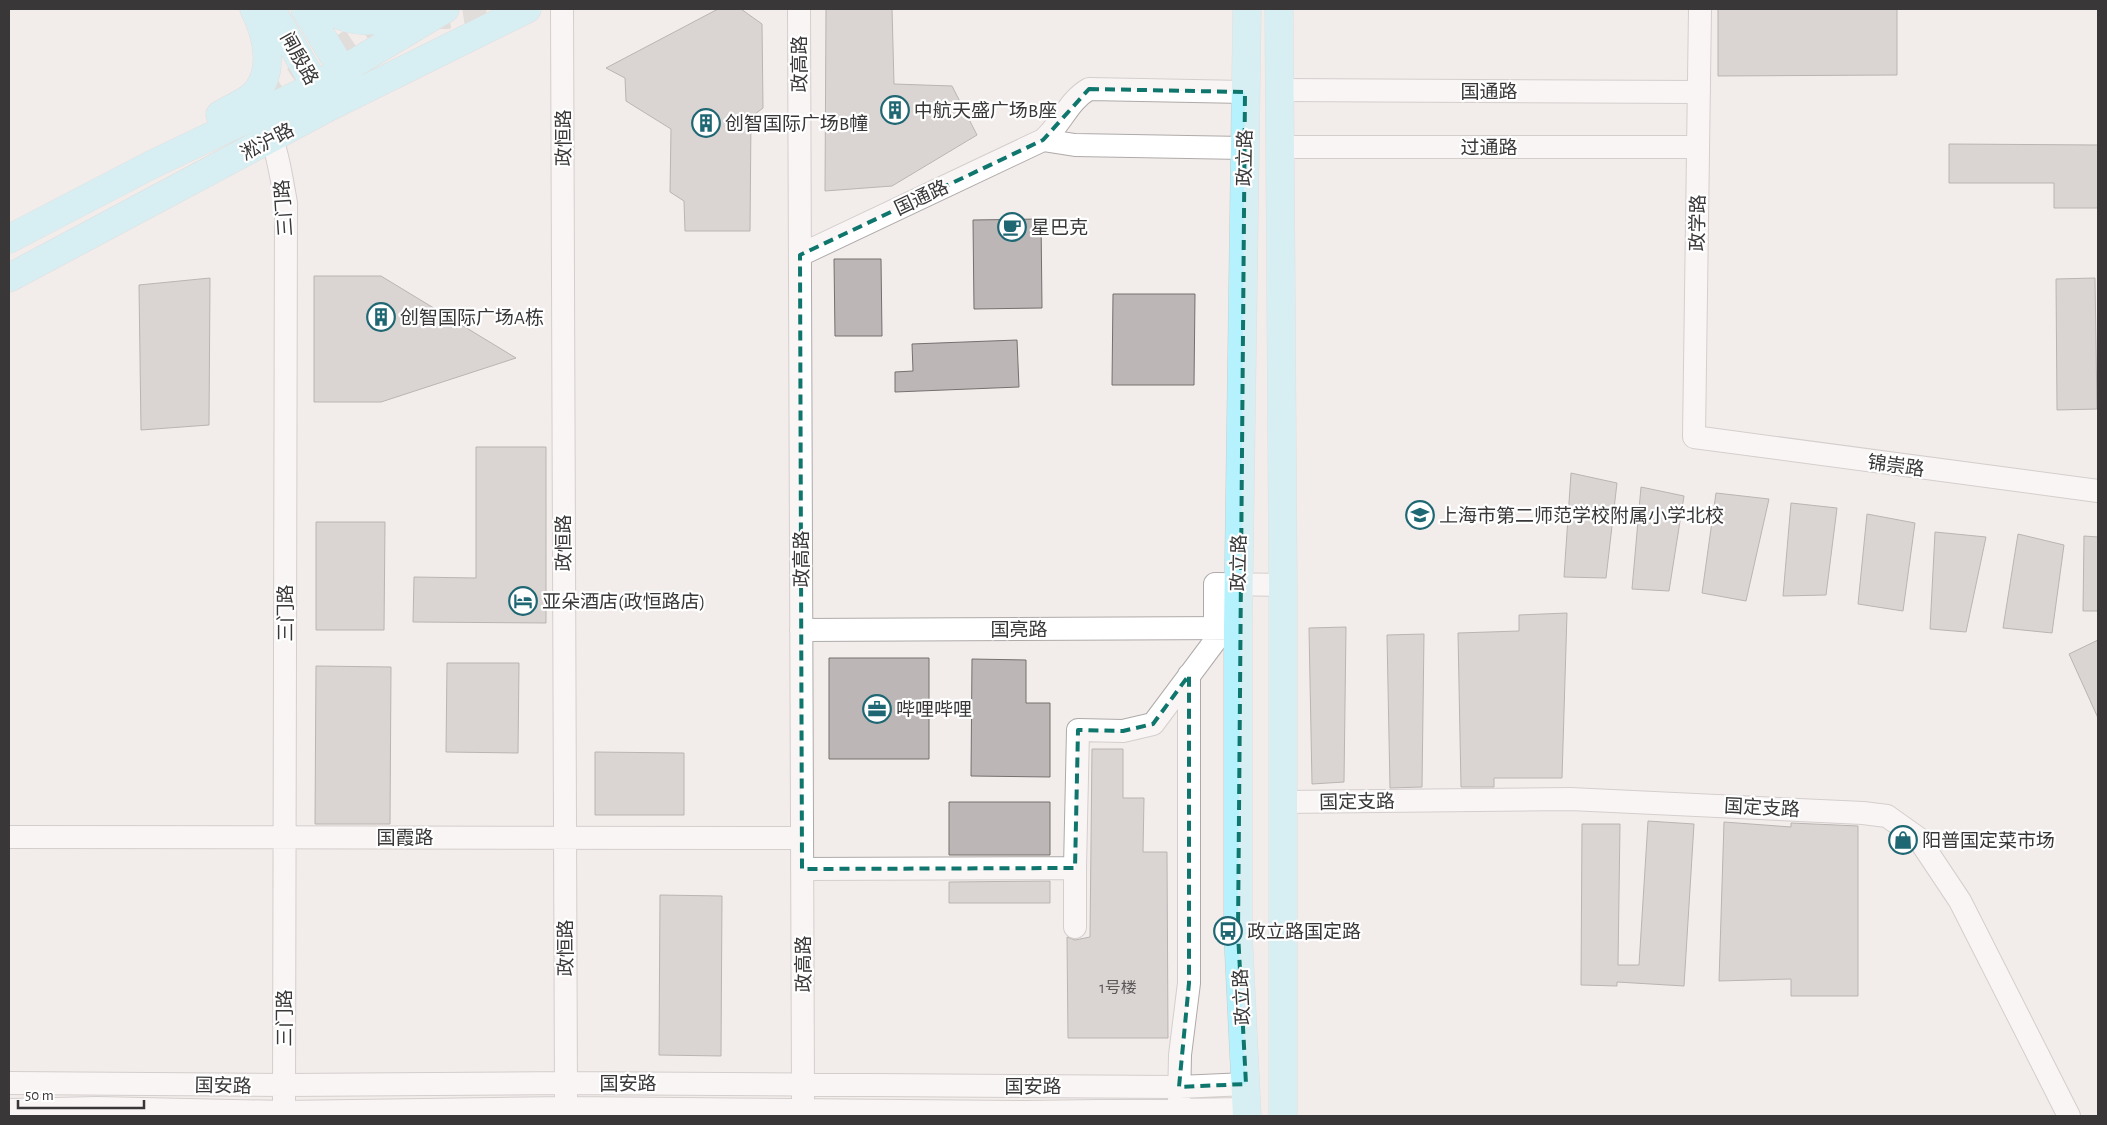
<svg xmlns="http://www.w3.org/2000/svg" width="2107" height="1125" viewBox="0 0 2107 1125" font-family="'Alegreya Sans','Noto Sans SC',sans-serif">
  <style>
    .building { fill: #bcb7b6; stroke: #75706f }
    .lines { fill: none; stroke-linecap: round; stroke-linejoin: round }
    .major-tunnel { stroke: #cdc9c7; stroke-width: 28; stroke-dasharray: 28 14; stroke-linecap: butt }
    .minor-casing { stroke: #afaaa9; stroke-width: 24 }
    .major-casing { stroke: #cccbcb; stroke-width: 29 }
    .minor { stroke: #fff; stroke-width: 22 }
    .major { stroke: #b6f2fd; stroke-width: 28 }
    .marked { fill: none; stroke: #0f766e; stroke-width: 4; stroke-dasharray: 10 6; stroke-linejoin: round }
    .labels { text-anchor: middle; stroke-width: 4.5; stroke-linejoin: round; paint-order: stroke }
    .number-label { font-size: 16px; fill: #5a5757 }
    .street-label { font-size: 19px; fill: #393737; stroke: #fff }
    .poi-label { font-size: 19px; fill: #393737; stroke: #fff; text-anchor: start }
  </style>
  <rect width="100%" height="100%" fill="#f2edeb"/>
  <path class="building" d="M 718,9 L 741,9 L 762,24 L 763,108 L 751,117 L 750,231 L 685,231 L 684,201 L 670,192 L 671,129 L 626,101 L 625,78 L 606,68 Z
    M 826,9 L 892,9 L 894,84 L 952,86 L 977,135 L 892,186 L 825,191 Z
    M 1718,9 L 1897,9 L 1897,75 L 1718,76 Z
    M 1949,144 L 2098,145 L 2098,208 L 2054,208 L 2054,183 L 1949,183 Z
    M 1041,219 L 1042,308 L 974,309 L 973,220 Z
    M 834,259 L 881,259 L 882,336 L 835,336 Z
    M 314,276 L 381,276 L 516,358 L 381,402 L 314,402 Z
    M 210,278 L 209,425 L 141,430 L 139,285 Z
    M 2095,278 L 2097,409 L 2057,410 L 2056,279 Z
    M 1113,294 L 1195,294 L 1194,385 L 1112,385 Z
    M 1017,340 L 1019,387 L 895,392 L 895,372 L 913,371 L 912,344 Z
    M 476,447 L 546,447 L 546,623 L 413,622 L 414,577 L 476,578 Z
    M 1571,473 L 1617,483 L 1606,578 L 1564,577 Z
    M 1641,487 L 1684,496 L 1669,591 L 1632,589 Z
    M 1716,493 L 1769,499 L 1746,601 L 1702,593 Z
    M 1791,503 L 1837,508 L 1826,595 L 1783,596 Z
    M 1867,514 L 1915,523 L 1903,611 L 1858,604 Z
    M 316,522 L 385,522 L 384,630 L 316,630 Z
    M 1935,532 L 1986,537 L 1966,632 L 1930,629 Z
    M 2018,534 L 2064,545 L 2052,633 L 2003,628 Z
    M 2084,536 L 2098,537 L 2098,611 L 2083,611 Z
    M 1567,613 L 1562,778 L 1494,778 L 1494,787 L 1461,787 L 1458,633 L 1519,631 L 1519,615 Z
    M 1346,627 L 1344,782 L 1312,784 L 1309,628 Z
    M 1424,634 L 1422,787 L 1390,788 L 1387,635 Z
    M 2098,640 L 2098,718 L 2069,654 Z
    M 829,658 L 929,658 L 929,759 L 829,759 Z
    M 972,659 L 1026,660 L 1026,703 L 1050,703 L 1050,777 L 971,776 Z
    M 447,663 L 519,663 L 518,753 L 446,752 Z
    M 316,666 L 391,667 L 390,824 L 315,824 Z
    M 1092,749 L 1123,749 L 1123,798 L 1144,798 L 1143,852 L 1167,852 L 1168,1038 L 1068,1038 L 1067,937 L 1075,940 L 1090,937 Z
    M 595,752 L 684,753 L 684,815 L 595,815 Z
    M 949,802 L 1050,802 L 1050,855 L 949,855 Z
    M 1648,821 L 1694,824 L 1684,986 L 1617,982 L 1617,986 L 1581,985 L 1582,824 L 1620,824 L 1618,965 L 1639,965 Z
    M 1724,822 L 1791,827 L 1791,823 L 1858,826 L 1858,996 L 1791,996 L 1791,979 L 1719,981 Z
    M 1050,881 L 1050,903 L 949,903 L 949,882 Z
    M 660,895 L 722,896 L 721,1056 L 659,1055 Z"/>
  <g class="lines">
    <path class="major-tunnel" d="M 421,15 L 447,15 L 486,9
      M 260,104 L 394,14"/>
    <defs>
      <path id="minor" d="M 562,9 L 566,1098
        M 799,9 L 803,1098
        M 1700,9 L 1694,437 L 2098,491
        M 1279,90 L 1699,92
        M 266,123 C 277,148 281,175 286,203 L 284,1101
        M 1043,140 L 1075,145 L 1244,148
        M 1279,147 L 1698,147
        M 800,255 L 1043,140 C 1061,125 1068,101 1089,89 L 1245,92
        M 801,630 L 1229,628
        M 1282,802 L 1570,799 L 1863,813 L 1887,816 L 1918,838 L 1960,901 L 2069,1116
        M 9,837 L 802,838
        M 802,869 L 1075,868 L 1078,730 L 1123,731 L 1153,724 L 1215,641 L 1215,584 L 1283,585
        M 1075,927 L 1075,868
        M 9,1083 L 284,1085 L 566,1083 L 1179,1087 L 1246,1084
        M 1179,1103 L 1180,1055 L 1189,983 L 1189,675
        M 9,1110 L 97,1108 L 283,1112 L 566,1108 L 1024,1112 L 1247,1109"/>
      <path id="major" d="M 271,9 L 325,102
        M 305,9 L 352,86
        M 328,9 C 358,29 394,19 426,9
        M 1279,9 L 1283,585 L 1283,1116
        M 220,115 C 230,109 242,104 251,97 C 277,76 267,34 254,9
        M 9,239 L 151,165 L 316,86 L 445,9
        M 9,278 L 329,107 L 527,9
        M 1247,1116 L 1238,933 L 1238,628 L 1247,9"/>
    </defs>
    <use href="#minor" class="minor-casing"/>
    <use href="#major" class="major-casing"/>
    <use href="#minor" class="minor"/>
    <use href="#major" class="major"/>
  </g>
  <path d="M0 0H2107V1125H0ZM 1089,89 L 1245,92 L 1238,933 L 1246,1084 L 1179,1087 L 1189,983 L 1189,675 L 1153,724 L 1123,731 L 1078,730 L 1075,868 L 802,869 L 800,255 L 1043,140 Z" fill="#f2edeb" fill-opacity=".55" fill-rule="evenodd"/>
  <path class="marked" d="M 1089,89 L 1245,92 L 1238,933 L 1246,1084 L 1179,1087 L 1189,983 L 1189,675 L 1153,724 L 1123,731 L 1078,730 L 1075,868 L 802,869 L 800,255 L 1043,140 Z"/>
  <defs>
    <symbol id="building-ring" viewBox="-11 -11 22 22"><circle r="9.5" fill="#fff" stroke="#1e6773" stroke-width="1.5"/><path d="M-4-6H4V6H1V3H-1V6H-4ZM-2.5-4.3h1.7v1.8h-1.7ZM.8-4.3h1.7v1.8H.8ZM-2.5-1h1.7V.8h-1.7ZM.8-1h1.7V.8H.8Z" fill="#1e6773"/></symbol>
    <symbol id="cafe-ring" viewBox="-11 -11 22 22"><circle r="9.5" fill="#fff" stroke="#1e6773" stroke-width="1.5"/><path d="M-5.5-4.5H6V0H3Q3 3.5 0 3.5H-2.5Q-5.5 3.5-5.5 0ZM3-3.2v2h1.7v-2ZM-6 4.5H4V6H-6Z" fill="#1e6773"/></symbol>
    <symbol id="school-ring" viewBox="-11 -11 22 22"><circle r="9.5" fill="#fff" stroke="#1e6773" stroke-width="1.5"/><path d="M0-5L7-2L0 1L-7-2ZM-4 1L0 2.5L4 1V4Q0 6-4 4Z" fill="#1e6773"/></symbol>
    <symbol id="hotel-ring" viewBox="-11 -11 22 22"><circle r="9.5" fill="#fff" stroke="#1e6773" stroke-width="1.5"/><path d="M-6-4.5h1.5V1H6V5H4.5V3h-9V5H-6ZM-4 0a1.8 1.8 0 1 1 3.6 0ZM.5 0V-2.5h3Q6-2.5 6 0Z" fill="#1e6773"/></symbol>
    <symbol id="office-ring" viewBox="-11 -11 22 22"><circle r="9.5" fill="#fff" stroke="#1e6773" stroke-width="1.5"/><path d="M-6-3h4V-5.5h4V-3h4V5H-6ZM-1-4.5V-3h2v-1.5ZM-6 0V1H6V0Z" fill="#1e6773"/></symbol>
    <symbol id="shop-ring" viewBox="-11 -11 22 22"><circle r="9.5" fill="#fff" stroke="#1e6773" stroke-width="1.5"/><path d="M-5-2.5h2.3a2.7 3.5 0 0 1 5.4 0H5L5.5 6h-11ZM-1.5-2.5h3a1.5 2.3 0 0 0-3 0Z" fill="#1e6773"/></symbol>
    <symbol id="bus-ring" viewBox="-11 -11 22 22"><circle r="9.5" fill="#fff" stroke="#1e6773" stroke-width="1.5"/><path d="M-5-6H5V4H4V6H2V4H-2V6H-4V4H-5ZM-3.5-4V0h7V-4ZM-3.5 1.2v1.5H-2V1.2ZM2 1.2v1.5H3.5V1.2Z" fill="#1e6773"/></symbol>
  </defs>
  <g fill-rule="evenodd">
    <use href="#building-ring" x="879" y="94" width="32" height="32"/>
    <use href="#building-ring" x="690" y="107" width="32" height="32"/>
    <use href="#cafe-ring" x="996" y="211" width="32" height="32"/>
    <use href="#building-ring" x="365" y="301" width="32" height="32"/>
    <use href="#school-ring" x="1404" y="499" width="32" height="32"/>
    <use href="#hotel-ring" x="507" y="585" width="32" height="32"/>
    <use href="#office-ring" x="861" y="693" width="32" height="32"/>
    <use href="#shop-ring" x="1887" y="824" width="32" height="32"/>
    <use href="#bus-ring" x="1212" y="915" width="32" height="32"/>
  </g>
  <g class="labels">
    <g class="number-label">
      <text x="1118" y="993">1号楼</text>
    </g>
    <g class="street-label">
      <text transform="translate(300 58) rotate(61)" y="7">闸殷路</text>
      <text transform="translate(799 64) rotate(-90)" y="7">政高路</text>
      <text x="1489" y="98">国通路</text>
      <text transform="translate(563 138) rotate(-90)" y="7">政恒路</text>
      <text transform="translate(267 141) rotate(-28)" y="7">淞沪路</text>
      <text x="1489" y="154">过通路</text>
      <text transform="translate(1244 158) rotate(-89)" y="7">政立路</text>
      <text transform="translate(921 197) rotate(-25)" y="7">国通路</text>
      <text transform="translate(283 208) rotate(-94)" y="7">三门路</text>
      <text transform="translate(1697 223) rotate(-89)" y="7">政学路</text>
      <text transform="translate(1896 465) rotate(8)" y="7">锦崇路</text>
      <text transform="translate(563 543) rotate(-90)" y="7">政恒路</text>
      <text transform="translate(801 559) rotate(-90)" y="7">政高路</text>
      <text transform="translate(1238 563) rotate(-89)" y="7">政立路</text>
      <text transform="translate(285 613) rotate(-90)" y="7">三门路</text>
      <text x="1019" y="636">国亮路</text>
      <text transform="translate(1357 801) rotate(-1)" y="7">国定支路</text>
      <text transform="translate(1762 807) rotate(3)" y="7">国定支路</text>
      <text x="405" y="844">国霞路</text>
      <text transform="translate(565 948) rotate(-90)" y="7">政恒路</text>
      <text transform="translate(803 964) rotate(-90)" y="7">政高路</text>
      <text transform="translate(1241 997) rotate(-93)" y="7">政立路</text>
      <text transform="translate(284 1018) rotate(-90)" y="7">三门路</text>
      <text x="628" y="1090">国安路</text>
      <text transform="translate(223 1085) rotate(1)" y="7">国安路</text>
      <text x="1033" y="1093">国安路</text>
    </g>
    <g class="poi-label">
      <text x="914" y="117">中航天盛广场B座</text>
      <text x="725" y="130">创智国际广场B幢</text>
      <text x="1031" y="234">星巴克</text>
      <text x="400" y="324">创智国际广场A栋</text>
      <text x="1439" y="522">上海市第二师范学校附属小学北校</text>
      <text x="542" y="608">亚朵酒店(政恒路店)</text>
      <text x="896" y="716">哔哩哔哩</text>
      <text x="1922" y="847">阳普国定菜市场</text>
      <text x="1247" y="938">政立路国定路</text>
    </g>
  </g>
  <rect width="2107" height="1125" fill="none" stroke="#393737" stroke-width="20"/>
  <path d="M18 1100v8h126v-8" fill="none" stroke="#393737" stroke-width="2.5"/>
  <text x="25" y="1100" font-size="15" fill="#393737" stroke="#ffffff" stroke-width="4" paint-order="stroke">50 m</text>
</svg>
